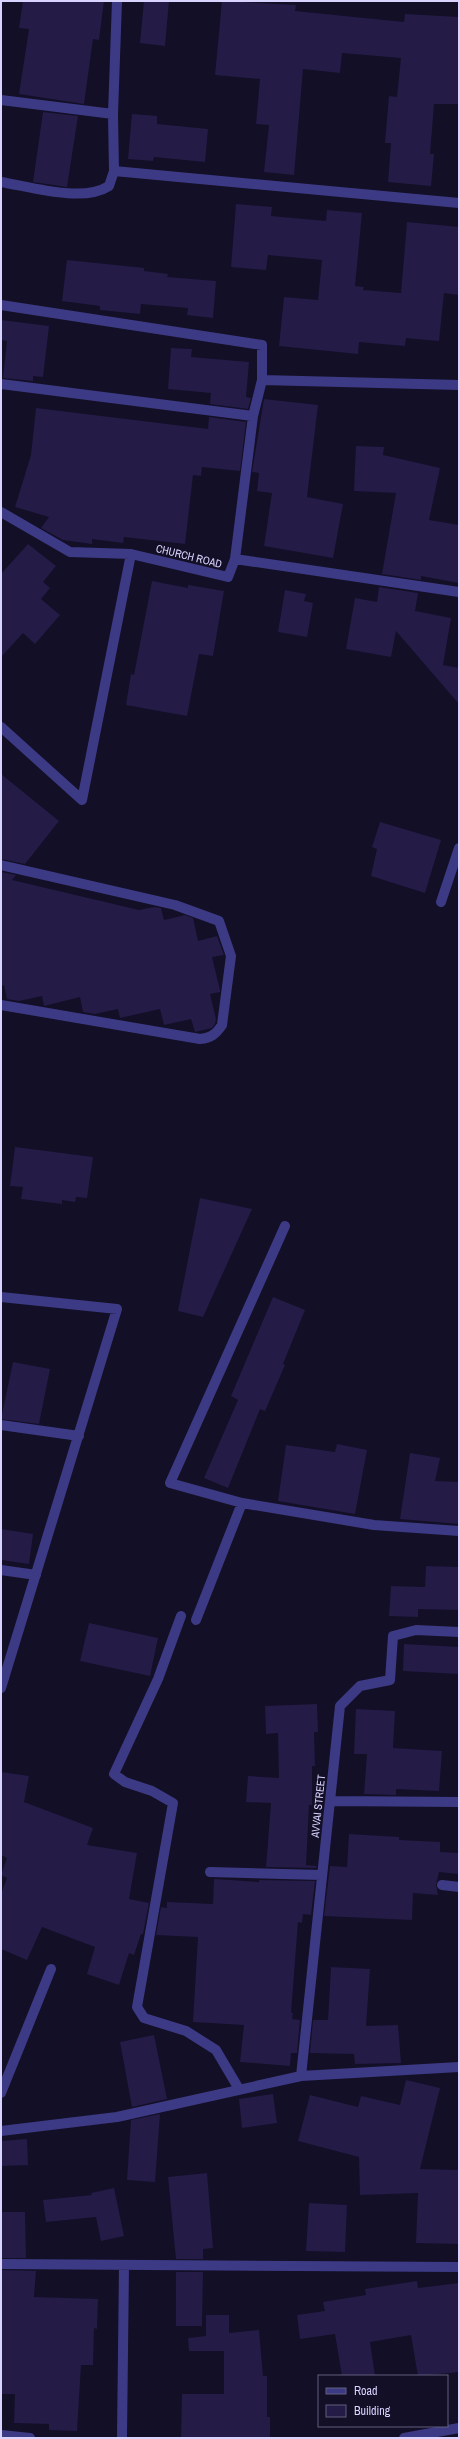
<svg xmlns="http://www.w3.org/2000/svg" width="460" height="2439" viewBox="0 0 460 2439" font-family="'Archivo Narrow',sans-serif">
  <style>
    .building { fill: #241b47 }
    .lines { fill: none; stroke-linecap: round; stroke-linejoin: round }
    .minor { stroke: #3d3a85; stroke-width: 10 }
    .labels { text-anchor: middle; stroke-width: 3; stroke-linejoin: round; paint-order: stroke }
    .street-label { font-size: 11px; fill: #d9d4ff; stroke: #130f26 }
  </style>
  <rect width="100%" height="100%" fill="#130f26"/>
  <path class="building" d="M 23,1 L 104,1 L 99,40 L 93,39 L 84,104 L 19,94 L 29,29 L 19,28 Z
    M 144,1 L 169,1 L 165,46 L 140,43 Z
    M 222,1 L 296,5 L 295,11 L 404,22 L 405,14 L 459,17 L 459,104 L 434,104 L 430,154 L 434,154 L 431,186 L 388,182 L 391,143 L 385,143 L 389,96 L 397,97 L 401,58 L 342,53 L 340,73 L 303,69 L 294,175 L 264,172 L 269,125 L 256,124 L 260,79 L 215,75 Z
    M 43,112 L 78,116 L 67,187 L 33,182 Z
    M 132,114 L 157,116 L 157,124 L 208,129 L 205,162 L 154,157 L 153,161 L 128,159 Z
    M 236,204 L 272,207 L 271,216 L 326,221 L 327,210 L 362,213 L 355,286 L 364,287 L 363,290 L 401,293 L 407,222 L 459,227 L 459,295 L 444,293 L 439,341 L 406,338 L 405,346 L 359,342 L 358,354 L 279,346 L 284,297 L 318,300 L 322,260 L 268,255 L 266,270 L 231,267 Z
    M 67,260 L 144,268 L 144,271 L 168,274 L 167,277 L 216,281 L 213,318 L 187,315 L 188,308 L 141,304 L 140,314 L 100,310 L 100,306 L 62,301 Z
    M 1,320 L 49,326 L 43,377 L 33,376 L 33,381 L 3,378 L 7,341 L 1,340 Z
    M 171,348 L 192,349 L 191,357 L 249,362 L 246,397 L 251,398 L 248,409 L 210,404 L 211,393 L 168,389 Z
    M 264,399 L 318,405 L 307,497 L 343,504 L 333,558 L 264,546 L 272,493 L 257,491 L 259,473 L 252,472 Z
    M 36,408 L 208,429 L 209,417 L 246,422 L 240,471 L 202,467 L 201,476 L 193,475 L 185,544 L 124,537 L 123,543 L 92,539 L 92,544 L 63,540 L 41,528 L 49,517 L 15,507 L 31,455 Z
    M 356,446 L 384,447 L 383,455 L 440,468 L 429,520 L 459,525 L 459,583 L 421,576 L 421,580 L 382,574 L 396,493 L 354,491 Z
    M 28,544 L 56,566 L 43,582 L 50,588 L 41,599 L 60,615 L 35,644 L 23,633 L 1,657 L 1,574 Z
    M 152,581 L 188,588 L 188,585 L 224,591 L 213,656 L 199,654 L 187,716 L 126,705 L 131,674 L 134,675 Z
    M 379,587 L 418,593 L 415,611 L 451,618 L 443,665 L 459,668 L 459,704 L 396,631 L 391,657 L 346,649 L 355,598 L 377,602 Z
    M 285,590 L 306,594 L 304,601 L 313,603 L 307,637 L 278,632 Z
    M 1,774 L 59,821 L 25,864 L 1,859 Z
    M 380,822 L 441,840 L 425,893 L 371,876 L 377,849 L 372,847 Z
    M 1,872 L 16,875 L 12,880 L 139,910 L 154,907 L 161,908 L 164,920 L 185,915 L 193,918 L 198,941 L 217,936 L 224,955 L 212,957 L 220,990 L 220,992 L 210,994 L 216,1019 L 215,1024 L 212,1028 L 195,1032 L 191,1019 L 164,1025 L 160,1009 L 120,1018 L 118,1009 L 95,1014 L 83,1012 L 80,997 L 44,1006 L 42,996 L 19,1001 L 7,999 L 4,985 L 1,986 Z
    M 15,1147 L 93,1157 L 87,1198 L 76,1197 L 75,1202 L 62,1200 L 62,1204 L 21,1199 L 23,1187 L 10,1186 Z
    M 200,1198 L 252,1209 L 203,1317 L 178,1311 Z
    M 273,1297 L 305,1310 L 283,1364 L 285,1365 L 265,1411 L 260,1409 L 228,1488 L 204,1478 L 238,1400 L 231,1396 Z
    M 13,1362 L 50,1369 L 39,1424 L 1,1419 Z
    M 337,1444 L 367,1450 L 355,1514 L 278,1501 L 286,1445 L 335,1452 Z
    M 410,1453 L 440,1458 L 435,1481 L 459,1482 L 459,1524 L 400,1519 Z
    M 1,1529 L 33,1534 L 29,1564 L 1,1560 Z
    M 426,1566 L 459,1567 L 459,1610 L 418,1609 L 418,1617 L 389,1616 L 391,1586 L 425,1587 Z
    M 89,1623 L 158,1638 L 150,1676 L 80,1661 Z
    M 404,1644 L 459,1647 L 459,1674 L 403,1671 Z
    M 317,1704 L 318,1732 L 314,1732 L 315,1766 L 312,1766 L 312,1805 L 309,1805 L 306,1865 L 317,1866 L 316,1868 L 266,1867 L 271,1803 L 246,1802 L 248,1776 L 279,1778 L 278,1733 L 266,1734 L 265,1706 Z
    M 356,1709 L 395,1711 L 393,1748 L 442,1751 L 439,1791 L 396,1789 L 396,1795 L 364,1794 L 367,1754 L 354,1754 Z
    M 1,1772 L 29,1776 L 24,1802 L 93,1828 L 87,1845 L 137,1853 L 129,1899 L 149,1903 L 143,1934 L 141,1934 L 134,1955 L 129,1953 L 119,1985 L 87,1974 L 95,1947 L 42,1927 L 27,1960 L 1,1949 L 1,1894 L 7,1878 L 1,1875 L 7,1858 L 1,1855 Z
    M 349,1834 L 399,1837 L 399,1840 L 440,1842 L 440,1852 L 459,1853 L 459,1874 L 439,1872 L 436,1885 L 438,1895 L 413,1893 L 412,1920 L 324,1916 L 330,1866 L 347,1867 Z
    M 214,1879 L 259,1882 L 259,1880 L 315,1881 L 311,1915 L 303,1914 L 302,1923 L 298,1922 L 291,2013 L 293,2013 L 292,2019 L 300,2020 L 297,2053 L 291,2053 L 290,2066 L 240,2062 L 244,2025 L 193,2022 L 198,1937 L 156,1935 L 161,1907 L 167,1908 L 167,1902 L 213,1904 Z
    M 331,1967 L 370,1969 L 366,2026 L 398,2025 L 401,2063 L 355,2064 L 354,2054 L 310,2053 L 313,2020 L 328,2020 Z
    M 154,2035 L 167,2099 L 132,2107 L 120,2042 Z
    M 406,2080 L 440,2088 L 420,2169 L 459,2170 L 459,2244 L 416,2243 L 418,2193 L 360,2195 L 359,2157 L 298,2141 L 310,2095 L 358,2107 L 361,2096 L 400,2105 Z
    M 273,2094 L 277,2123 L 242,2128 L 239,2099 Z
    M 160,2114 L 155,2182 L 127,2180 L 131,2120 Z
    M 27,2139 L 28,2165 L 1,2166 L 1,2141 Z
    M 207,2173 L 213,2248 L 203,2249 L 203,2259 L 176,2259 L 168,2177 Z
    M 114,2188 L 124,2236 L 101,2241 L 96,2217 L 46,2222 L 43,2200 L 92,2195 L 91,2193 Z
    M 309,2203 L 347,2205 L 345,2252 L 306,2251 Z
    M 1,2212 L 25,2212 L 26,2258 L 1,2258 Z
    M 1,2270 L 36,2271 L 34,2297 L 98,2299 L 97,2329 L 94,2328 L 93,2365 L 81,2365 L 77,2431 L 49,2430 L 49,2424 L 14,2423 L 15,2394 L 1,2394 Z
    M 176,2272 L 203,2272 L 202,2326 L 176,2326 Z
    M 417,2281 L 418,2288 L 459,2283 L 459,2372 L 418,2376 L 411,2335 L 370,2342 L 375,2376 L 342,2376 L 335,2334 L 300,2339 L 297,2315 L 325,2311 L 323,2302 L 366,2295 L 365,2289 Z
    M 206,2315 L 229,2315 L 229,2333 L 259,2330 L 263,2376 L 267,2376 L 267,2417 L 270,2417 L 270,2438 L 181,2437 L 182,2394 L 224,2394 L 224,2351 L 189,2351 L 188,2338 L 206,2336 Z"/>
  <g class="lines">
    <path class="minor" d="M 117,1 L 113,114 L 114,171 L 459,203
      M 1,100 L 113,114
      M 1,182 C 31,187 83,203 109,186 L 114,171
      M 1,305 L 262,345 L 262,380
      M 1,384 L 253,416
      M 1,512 L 70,552 L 131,554
      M 235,559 L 459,592
      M 1,727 L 82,800 L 131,554 L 228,577 L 235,559 L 253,416 L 262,380 L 459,385
      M 1,865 L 175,905 L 219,921 L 231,956 L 222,1025 C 216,1034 211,1038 200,1039 L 1,1005
      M 441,902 L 459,848
      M 285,1226 L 170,1483 L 242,1503 L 374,1525 L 459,1531
      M 1,1297 L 117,1309 L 1,1688
      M 1,1425 L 79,1436
      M 1,1570 L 36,1575
      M 181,1616 L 158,1679 L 114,1774 L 125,1782 L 152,1791 L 173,1803 L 137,2007 L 144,2018 L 186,2031 L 216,2050 L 239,2089
      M 196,1620 L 242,1503
      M 332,1801 L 459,1802
      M 210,1872 L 322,1875
      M 442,1885 L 459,1887
      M 301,2076 L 340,1706 L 360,1686 L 390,1680 L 393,1636 L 416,1630 L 459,1632
      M 1,2093 L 51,1969
      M 1,2131 L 117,2117 L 301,2076 L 459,2067
      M 1,2264 L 459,2267
      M 1,2435 L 30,2438
      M 122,2438 L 124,2265
      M 404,2438 L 459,2428"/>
  </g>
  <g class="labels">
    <g class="street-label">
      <text transform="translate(189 556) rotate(14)" y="4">CHURCH ROAD</text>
      <text transform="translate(318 1806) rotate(-84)" y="4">AVVAI STREET</text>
    </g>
  </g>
  <rect width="460" height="2439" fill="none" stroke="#d9d4ff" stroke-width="4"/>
  <rect x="318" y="2375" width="130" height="52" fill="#130f26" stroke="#625e7d"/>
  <rect x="326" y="2388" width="20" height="6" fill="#3d3a85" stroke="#625e7d"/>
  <text x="354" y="2395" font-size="12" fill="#d9d4ff">Road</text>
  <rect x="326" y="2405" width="20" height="12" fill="#241b47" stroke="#625e7d"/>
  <text x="354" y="2415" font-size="12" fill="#d9d4ff">Building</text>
</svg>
